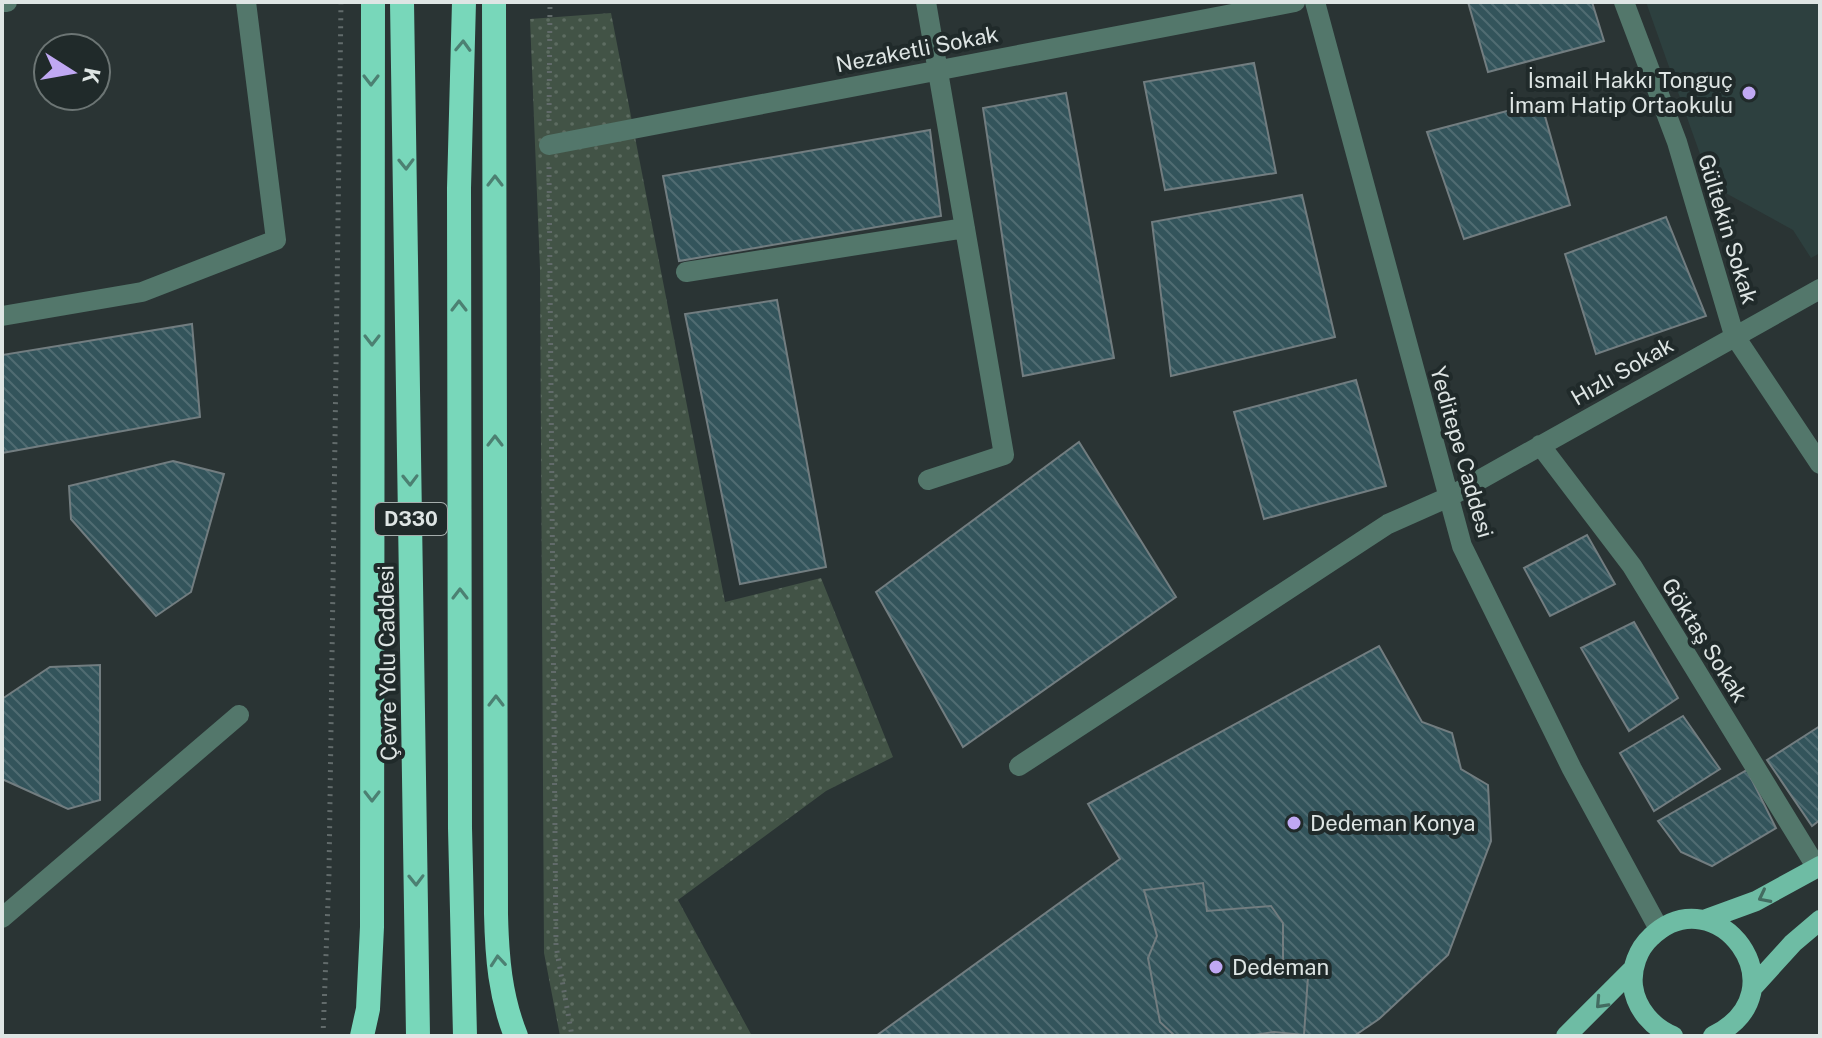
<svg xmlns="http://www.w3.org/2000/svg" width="1822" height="1038" viewBox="0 0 1822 1038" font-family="'Public Sans',sans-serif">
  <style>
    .built { fill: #2d403f }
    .park { fill: url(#park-dots) }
    .building { fill: url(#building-back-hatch); stroke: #727d80; stroke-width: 2 }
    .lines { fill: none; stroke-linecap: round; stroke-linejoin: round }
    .path { stroke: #626b6b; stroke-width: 5; stroke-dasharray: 2 6; stroke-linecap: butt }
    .minor { stroke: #53776b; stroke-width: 20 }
    .major { stroke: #6ebca4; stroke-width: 20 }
    .highway { stroke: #78d7ba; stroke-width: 24 }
    .oneway { stroke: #4c8072 }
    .oneway2 { stroke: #436c61 }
    .poi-dot { fill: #c0a8f3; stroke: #202a2a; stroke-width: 3 }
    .labels { text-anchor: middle; stroke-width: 8; stroke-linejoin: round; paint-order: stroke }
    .shield { fill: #202a2a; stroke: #a5adac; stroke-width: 2 }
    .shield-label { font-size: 20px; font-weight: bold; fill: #dee5e4 }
    .street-label { font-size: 22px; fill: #dee5e4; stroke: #202a2a }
    .poi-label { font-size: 22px; fill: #dee5e4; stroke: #202a2a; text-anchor: start }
  </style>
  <defs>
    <pattern id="park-dots" width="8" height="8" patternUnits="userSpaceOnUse" patternTransform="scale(2)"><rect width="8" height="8" fill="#425346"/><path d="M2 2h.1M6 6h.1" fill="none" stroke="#5d6c61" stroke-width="1.8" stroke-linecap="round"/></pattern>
    <pattern id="building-back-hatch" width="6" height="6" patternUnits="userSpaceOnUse" patternTransform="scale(2)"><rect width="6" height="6" fill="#33545b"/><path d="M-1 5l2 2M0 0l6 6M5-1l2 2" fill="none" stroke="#506c72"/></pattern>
  </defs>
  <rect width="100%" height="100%" fill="#2a3434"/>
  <path class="built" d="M 1646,2 L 1820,2 L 1820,253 L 1811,258 L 1793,230 L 1711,185 Z"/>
  <path class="park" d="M 611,13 L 725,602 L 821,578 L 893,757 L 826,791 L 678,900 L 752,1036 L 560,1036 L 544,953 L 540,269 L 530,19 Z"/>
  <path class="building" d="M 1468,2 L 1592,2 L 1604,41 L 1488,72 Z
    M 1254,63 L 1276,173 L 1165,190 L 1144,82 Z
    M 1066,93 L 1114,358 L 1023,376 L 983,108 Z
    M 1541,102 L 1570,205 L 1464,239 L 1427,132 Z
    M 930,130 L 941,216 L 679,261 L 663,176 Z
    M 1302,195 L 1335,337 L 1171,376 L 1152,222 Z
    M 1666,217 L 1706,316 L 1596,354 L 1565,254 Z
    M 777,300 L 826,567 L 740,584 L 685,314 Z
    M 192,324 L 200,417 L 2,453 L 2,355 Z
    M 1356,380 L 1386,486 L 1264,519 L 1234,412 Z
    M 1079,442 L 1176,597 L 963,747 L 876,592 Z
    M 173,461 L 224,474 L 191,592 L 156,616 L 71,519 L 69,486 Z
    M 1587,535 L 1615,584 L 1550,616 L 1524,568 Z
    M 1634,622 L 1678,698 L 1629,731 L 1581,648 Z
    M 1379,646 L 1422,722 L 1452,733 L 1461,769 L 1488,785 L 1491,841 L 1448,955 L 1379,1019 L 1354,1036 L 876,1036 L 1120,859 L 1088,804 Z
    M 100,665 L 100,800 L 68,809 L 2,779 L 2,699 L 50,667 Z
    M 1683,716 L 1720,769 L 1654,811 L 1620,753 Z
    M 1820,726 L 1820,820 L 1812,826 L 1767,760 Z
    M 1747,770 L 1776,828 L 1712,866 L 1681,852 L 1658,821 Z
    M 1203,883 L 1207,911 L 1271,906 L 1283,923 L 1283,977 L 1308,976 L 1304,1035 L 1274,1032 L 1248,1036 L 1175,1036 L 1160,1022 L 1148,958 L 1157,936 L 1144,890 Z"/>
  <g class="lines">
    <path class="path" d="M 549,121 L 550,2
      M 549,167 L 556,946 L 572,1036
      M 323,1036 L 329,874 L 341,2"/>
    <path class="minor" d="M 2,2 L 7,2
      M 926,2 L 1004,455 L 928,480
      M 1315,2 L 1462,546 L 1572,769 L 1659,929
      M 1624,2 L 1677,142 L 1734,335 L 1820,464
      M 549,145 L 1295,2
      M 686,272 L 965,228
      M 2,316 L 142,292 L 276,240 L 246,2
      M 1540,445 L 1632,566 L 1817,868
      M 1019,766 L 1388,524 L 1449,497 L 1820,289
      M 2,918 L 239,715"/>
    <path class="major" d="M 1704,920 L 1756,901 L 1820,866
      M 1753,987 L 1793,943 L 1820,920
      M 1566,1036 L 1634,968
      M 1673,1036 C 1653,1028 1636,1009 1633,986 C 1631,968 1638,949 1651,937 C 1716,874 1805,991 1713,1036"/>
    <path class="highway" d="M 402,2 L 418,1036
      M 464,2 L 459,188 L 460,828 L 465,1036
      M 494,2 L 496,914 C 497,957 500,996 516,1036
      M 362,1036 L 368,1009 L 372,927 L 373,2"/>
  </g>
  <defs><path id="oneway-chevron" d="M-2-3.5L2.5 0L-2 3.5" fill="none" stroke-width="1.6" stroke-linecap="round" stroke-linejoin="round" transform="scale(2)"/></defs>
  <g class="oneway">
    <use href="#oneway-chevron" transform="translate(463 46) rotate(-88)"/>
    <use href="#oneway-chevron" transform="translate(371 80) rotate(90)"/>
    <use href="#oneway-chevron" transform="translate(406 164) rotate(89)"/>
    <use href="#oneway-chevron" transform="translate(495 181) rotate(-90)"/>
    <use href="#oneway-chevron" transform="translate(459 306) rotate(-90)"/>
    <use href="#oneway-chevron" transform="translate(372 340) rotate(90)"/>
    <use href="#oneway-chevron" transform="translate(495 441) rotate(-90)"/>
    <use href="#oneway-chevron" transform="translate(410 480) rotate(89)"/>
    <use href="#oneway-chevron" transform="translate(460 594) rotate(-90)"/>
    <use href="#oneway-chevron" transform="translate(496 701) rotate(-90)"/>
    <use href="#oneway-chevron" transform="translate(372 796) rotate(90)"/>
    <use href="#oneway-chevron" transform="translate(416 880) rotate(89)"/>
    <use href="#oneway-chevron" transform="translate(498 961) rotate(-95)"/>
  </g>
  <g class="oneway2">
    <use href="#oneway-chevron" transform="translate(1764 897) rotate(153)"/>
    <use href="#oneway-chevron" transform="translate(1601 1003) rotate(133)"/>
  </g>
  <g class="poi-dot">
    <circle cx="1749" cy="93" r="8"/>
    <circle cx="1294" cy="823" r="8"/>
    <circle cx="1216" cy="967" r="8"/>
  </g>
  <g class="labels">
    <rect class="shield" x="375" y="503" width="72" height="32" rx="6"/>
    <g class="shield-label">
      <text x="411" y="526">D330</text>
    </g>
    <g class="street-label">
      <text transform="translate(917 49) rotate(-11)" y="8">Nezaketli Sokak</text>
      <text transform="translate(1728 229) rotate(73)" y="8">Gültekin Sokak</text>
      <text transform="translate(1622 371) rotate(-30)" y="8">Hızlı Sokak</text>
      <text transform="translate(1462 452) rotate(74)" y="8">Yeditepe Caddesi</text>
      <text transform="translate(1705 640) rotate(58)" y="8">Göktaş Sokak</text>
      <text transform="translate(387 663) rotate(-91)" y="8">Çevre Yolu Caddesi</text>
    </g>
    <g class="poi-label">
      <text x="1733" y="88" text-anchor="end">İsmail Hakkı Tonguç<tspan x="1733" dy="25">İmam Hatip Ortaokulu</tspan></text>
      <text x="1310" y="831">Dedeman Konya</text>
      <text x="1232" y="975">Dedeman</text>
    </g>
  </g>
  <rect width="1822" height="1038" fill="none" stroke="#dee5e4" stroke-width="8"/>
  <g transform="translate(72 72) rotate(101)"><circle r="38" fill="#202a2a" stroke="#6c7574" stroke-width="2"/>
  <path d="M0-6L14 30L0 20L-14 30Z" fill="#c0a8f3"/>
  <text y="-12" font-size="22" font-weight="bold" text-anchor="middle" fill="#dee5e4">K</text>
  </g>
</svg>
